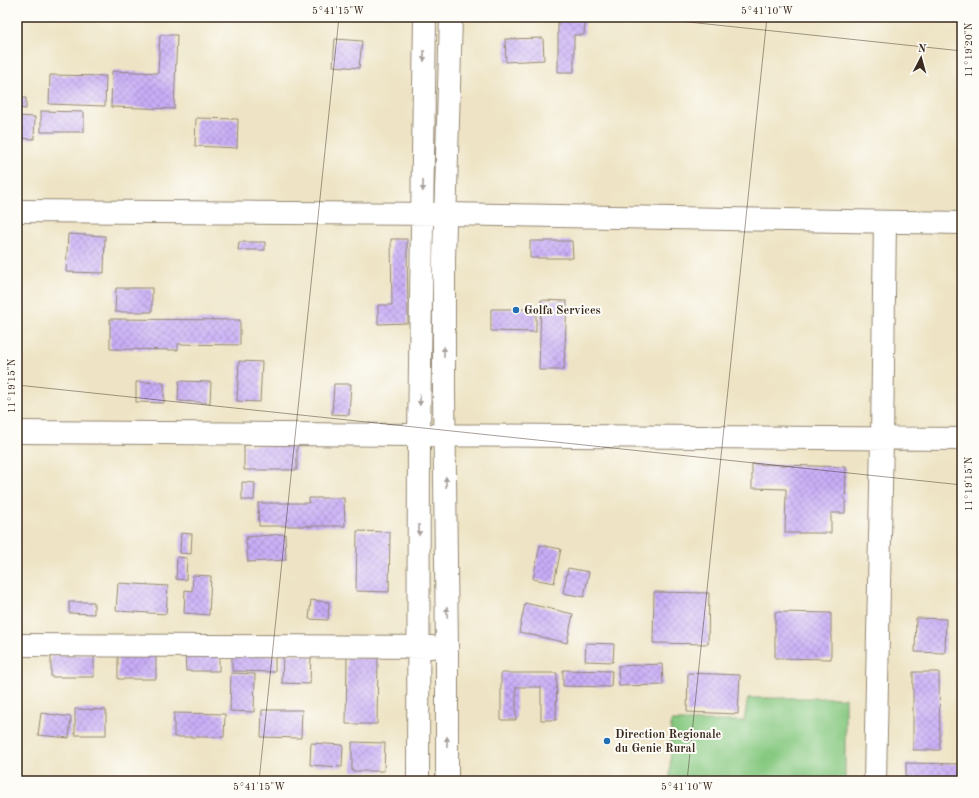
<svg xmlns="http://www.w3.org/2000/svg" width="979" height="798" viewBox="0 0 979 798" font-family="'Old Standard TT',serif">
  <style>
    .green { fill: #87c981; stroke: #617a50 }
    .building { fill: url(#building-cross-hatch) }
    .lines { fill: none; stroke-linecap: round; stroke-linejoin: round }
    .minor-casing { stroke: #948772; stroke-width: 24 }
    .minor { stroke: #fff; stroke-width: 22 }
    .oneway { fill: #a79f9a }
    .ticks { fill: none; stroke: #3b2a1e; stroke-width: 1; stroke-opacity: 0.45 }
    .poi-dot { fill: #1f6fb2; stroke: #fdfcf7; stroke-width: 1.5 }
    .labels { text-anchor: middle; stroke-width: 4; stroke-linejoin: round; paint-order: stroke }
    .poi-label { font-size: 12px; font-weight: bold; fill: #3b2a1e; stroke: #fdfcf7; text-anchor: start }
    .neatline { fill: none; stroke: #3b2a1e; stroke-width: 1.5 }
    .ticks-label { font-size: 10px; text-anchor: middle; fill: #3b2a1e }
  </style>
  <defs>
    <pattern id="building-cross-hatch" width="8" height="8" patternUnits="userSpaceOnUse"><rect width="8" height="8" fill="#c8adf7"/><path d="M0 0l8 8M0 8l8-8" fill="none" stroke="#a48dc7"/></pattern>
  </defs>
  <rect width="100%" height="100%" fill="#fdfcf7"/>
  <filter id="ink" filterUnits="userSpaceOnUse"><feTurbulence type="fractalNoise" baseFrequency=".025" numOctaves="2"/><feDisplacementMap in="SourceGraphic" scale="8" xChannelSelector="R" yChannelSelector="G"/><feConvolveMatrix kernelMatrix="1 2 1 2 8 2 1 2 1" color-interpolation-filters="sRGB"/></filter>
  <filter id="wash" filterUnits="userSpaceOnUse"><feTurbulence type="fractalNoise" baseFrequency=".012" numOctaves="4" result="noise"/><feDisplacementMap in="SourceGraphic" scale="16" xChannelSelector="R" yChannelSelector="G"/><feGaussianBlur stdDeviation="0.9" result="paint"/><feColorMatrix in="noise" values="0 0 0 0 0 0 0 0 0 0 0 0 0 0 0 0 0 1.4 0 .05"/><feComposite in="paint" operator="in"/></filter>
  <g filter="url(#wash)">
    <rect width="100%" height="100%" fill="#eee4c5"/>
    <path class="green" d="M 748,698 L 845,698 L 845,781 L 670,781 L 671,721 L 744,721 Z"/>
    <g id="blocks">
      <path class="building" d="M 558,20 L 585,21 L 584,35 L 574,35 L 574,72 L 558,72 Z
        M 160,35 L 177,35 L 174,109 L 111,107 L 112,71 L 158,73 Z
        M 543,38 L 544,60 L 506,62 L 505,39 Z
        M 335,39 L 362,41 L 359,68 L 333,66 Z
        M 50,75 L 106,76 L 105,106 L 49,104 Z
        M 17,98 L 26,98 L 26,109 L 17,108 Z
        M 41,111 L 84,112 L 84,132 L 41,132 Z
        M 17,116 L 35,117 L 34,139 L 17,138 Z
        M 196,118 L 238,119 L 237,148 L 195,146 Z
        M 68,234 L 105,236 L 104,273 L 66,272 Z
        M 391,239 L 407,239 L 408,323 L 378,324 L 378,305 L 392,305 Z
        M 530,241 L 572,241 L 573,258 L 530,258 Z
        M 239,242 L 265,242 L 265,250 L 238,250 Z
        M 116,288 L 152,288 L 152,312 L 115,312 Z
        M 541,300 L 567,301 L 564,370 L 539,370 Z
        M 491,309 L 536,309 L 536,332 L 491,331 Z
        M 110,319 L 240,320 L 240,345 L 178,344 L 178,350 L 110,349 Z
        M 239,361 L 262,362 L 260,402 L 237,401 Z
        M 179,381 L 211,382 L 210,403 L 178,401 Z
        M 136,382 L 164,383 L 164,403 L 136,402 Z
        M 334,384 L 351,384 L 349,415 L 332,414 Z
        M 244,445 L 297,445 L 297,470 L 244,470 Z
        M 752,464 L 846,467 L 845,513 L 831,513 L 831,533 L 785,533 L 786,489 L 752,488 Z
        M 242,482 L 255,483 L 254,500 L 242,500 Z
        M 309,498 L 344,498 L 345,526 L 259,526 L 258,503 L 309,503 Z
        M 357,531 L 390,532 L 389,592 L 356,591 Z
        M 181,533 L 192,534 L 191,554 L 180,553 Z
        M 285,534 L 286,560 L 248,562 L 246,537 Z
        M 540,545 L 561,549 L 554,583 L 533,579 Z
        M 177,557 L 187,558 L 186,580 L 176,579 Z
        M 568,568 L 589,572 L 584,597 L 563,593 Z
        M 193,575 L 211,576 L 209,615 L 184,613 L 185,590 L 192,591 Z
        M 118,583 L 168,586 L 166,614 L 116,611 Z
        M 654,592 L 709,593 L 708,644 L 653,643 Z
        M 311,600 L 329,602 L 328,620 L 309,619 Z
        M 69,602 L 94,602 L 94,614 L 69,613 Z
        M 525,603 L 573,614 L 567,643 L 519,632 Z
        M 775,612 L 831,613 L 831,659 L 775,658 Z
        M 916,618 L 946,619 L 945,653 L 915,652 Z
        M 586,643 L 614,644 L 613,662 L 585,661 Z
        M 118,653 L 156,654 L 156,679 L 118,679 Z
        M 185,654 L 219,654 L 219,671 L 186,671 Z
        M 232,654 L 275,656 L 275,672 L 232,671 Z
        M 283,654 L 311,655 L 310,684 L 282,683 Z
        M 51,655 L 94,655 L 94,677 L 51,677 Z
        M 347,657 L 378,658 L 377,724 L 346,724 Z
        M 662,664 L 663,685 L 619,686 L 618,666 Z
        M 563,670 L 612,671 L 611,687 L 563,686 Z
        M 913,672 L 939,672 L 940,750 L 913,750 Z
        M 231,673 L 255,674 L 254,712 L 230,711 Z
        M 501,673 L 557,673 L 556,720 L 541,720 L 541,687 L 516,687 L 516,720 L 501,720 Z
        M 688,673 L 740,675 L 738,714 L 687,712 Z
        M 75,709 L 106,710 L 106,735 L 75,735 Z
        M 262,710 L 302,710 L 301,738 L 261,737 Z
        M 41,713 L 71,717 L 69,738 L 38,735 Z
        M 174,713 L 225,714 L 224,737 L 174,737 Z
        M 352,742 L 385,743 L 384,771 L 352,771 Z
        M 311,743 L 343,745 L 342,767 L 310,765 Z
        M 906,763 L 962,764 L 962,781 L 906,781 Z"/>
    </g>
  </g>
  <g filter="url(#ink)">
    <use href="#blocks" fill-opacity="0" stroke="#948772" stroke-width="1"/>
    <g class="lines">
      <defs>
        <path id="minor" d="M 17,211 L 445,214 L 962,223
          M 17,432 L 962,439
          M 17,645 L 432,647
          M 418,781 L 419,435 L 425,17
          M 447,781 L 447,647 L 444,392 L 444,259 L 451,17
          M 875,781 L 882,438 L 885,222"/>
      </defs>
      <use href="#minor" class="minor-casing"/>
      <use href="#minor" class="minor"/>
    </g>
    <defs><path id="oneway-solid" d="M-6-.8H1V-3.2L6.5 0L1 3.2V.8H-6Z"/></defs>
    <g class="oneway">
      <use href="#oneway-solid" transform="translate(424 56) rotate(91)"/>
      <use href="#oneway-solid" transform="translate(423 186) rotate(91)"/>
      <use href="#oneway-solid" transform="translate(444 352) rotate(-90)"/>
      <use href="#oneway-solid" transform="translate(420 400) rotate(91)"/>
      <use href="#oneway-solid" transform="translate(446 482) rotate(-91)"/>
      <use href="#oneway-solid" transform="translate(419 530) rotate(90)"/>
      <use href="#oneway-solid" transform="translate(447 612) rotate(-91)"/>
      <use href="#oneway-solid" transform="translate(447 742) rotate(-90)"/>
    </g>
  </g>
  <path class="ticks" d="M 641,17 L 962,51M 17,385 L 962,485M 259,781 L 339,17M 687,781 L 767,17"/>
  <g class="poi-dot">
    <circle cx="516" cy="310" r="4"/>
    <circle cx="607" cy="741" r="4"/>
  </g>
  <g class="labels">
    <g class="poi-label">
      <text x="524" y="314">Golfa Services</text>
      <text x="615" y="738">Direction Regionale<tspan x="615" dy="14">du Genie Rural</tspan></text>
    </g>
  </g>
  <rect width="979" height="798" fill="none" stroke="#fdfcf7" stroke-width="44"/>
  <g transform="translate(921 58) rotate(6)" stroke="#fdfcf7" stroke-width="3" paint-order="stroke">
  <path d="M0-3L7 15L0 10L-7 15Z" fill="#3b2a1e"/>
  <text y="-6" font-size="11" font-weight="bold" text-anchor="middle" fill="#3b2a1e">N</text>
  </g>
  <rect x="22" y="22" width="935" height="754" class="neatline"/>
  <g class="ticks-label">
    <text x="338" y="14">5°41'15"W</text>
    <text x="767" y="14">5°41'10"W</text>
    <text transform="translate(968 50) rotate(-90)" y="4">11°19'20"N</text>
    <text transform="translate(11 386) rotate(-90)" y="4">11°19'15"N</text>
    <text transform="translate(968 484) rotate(-90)" y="4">11°19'15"N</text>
    <text x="259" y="790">5°41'15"W</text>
    <text x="687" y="790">5°41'10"W</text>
  </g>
</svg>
